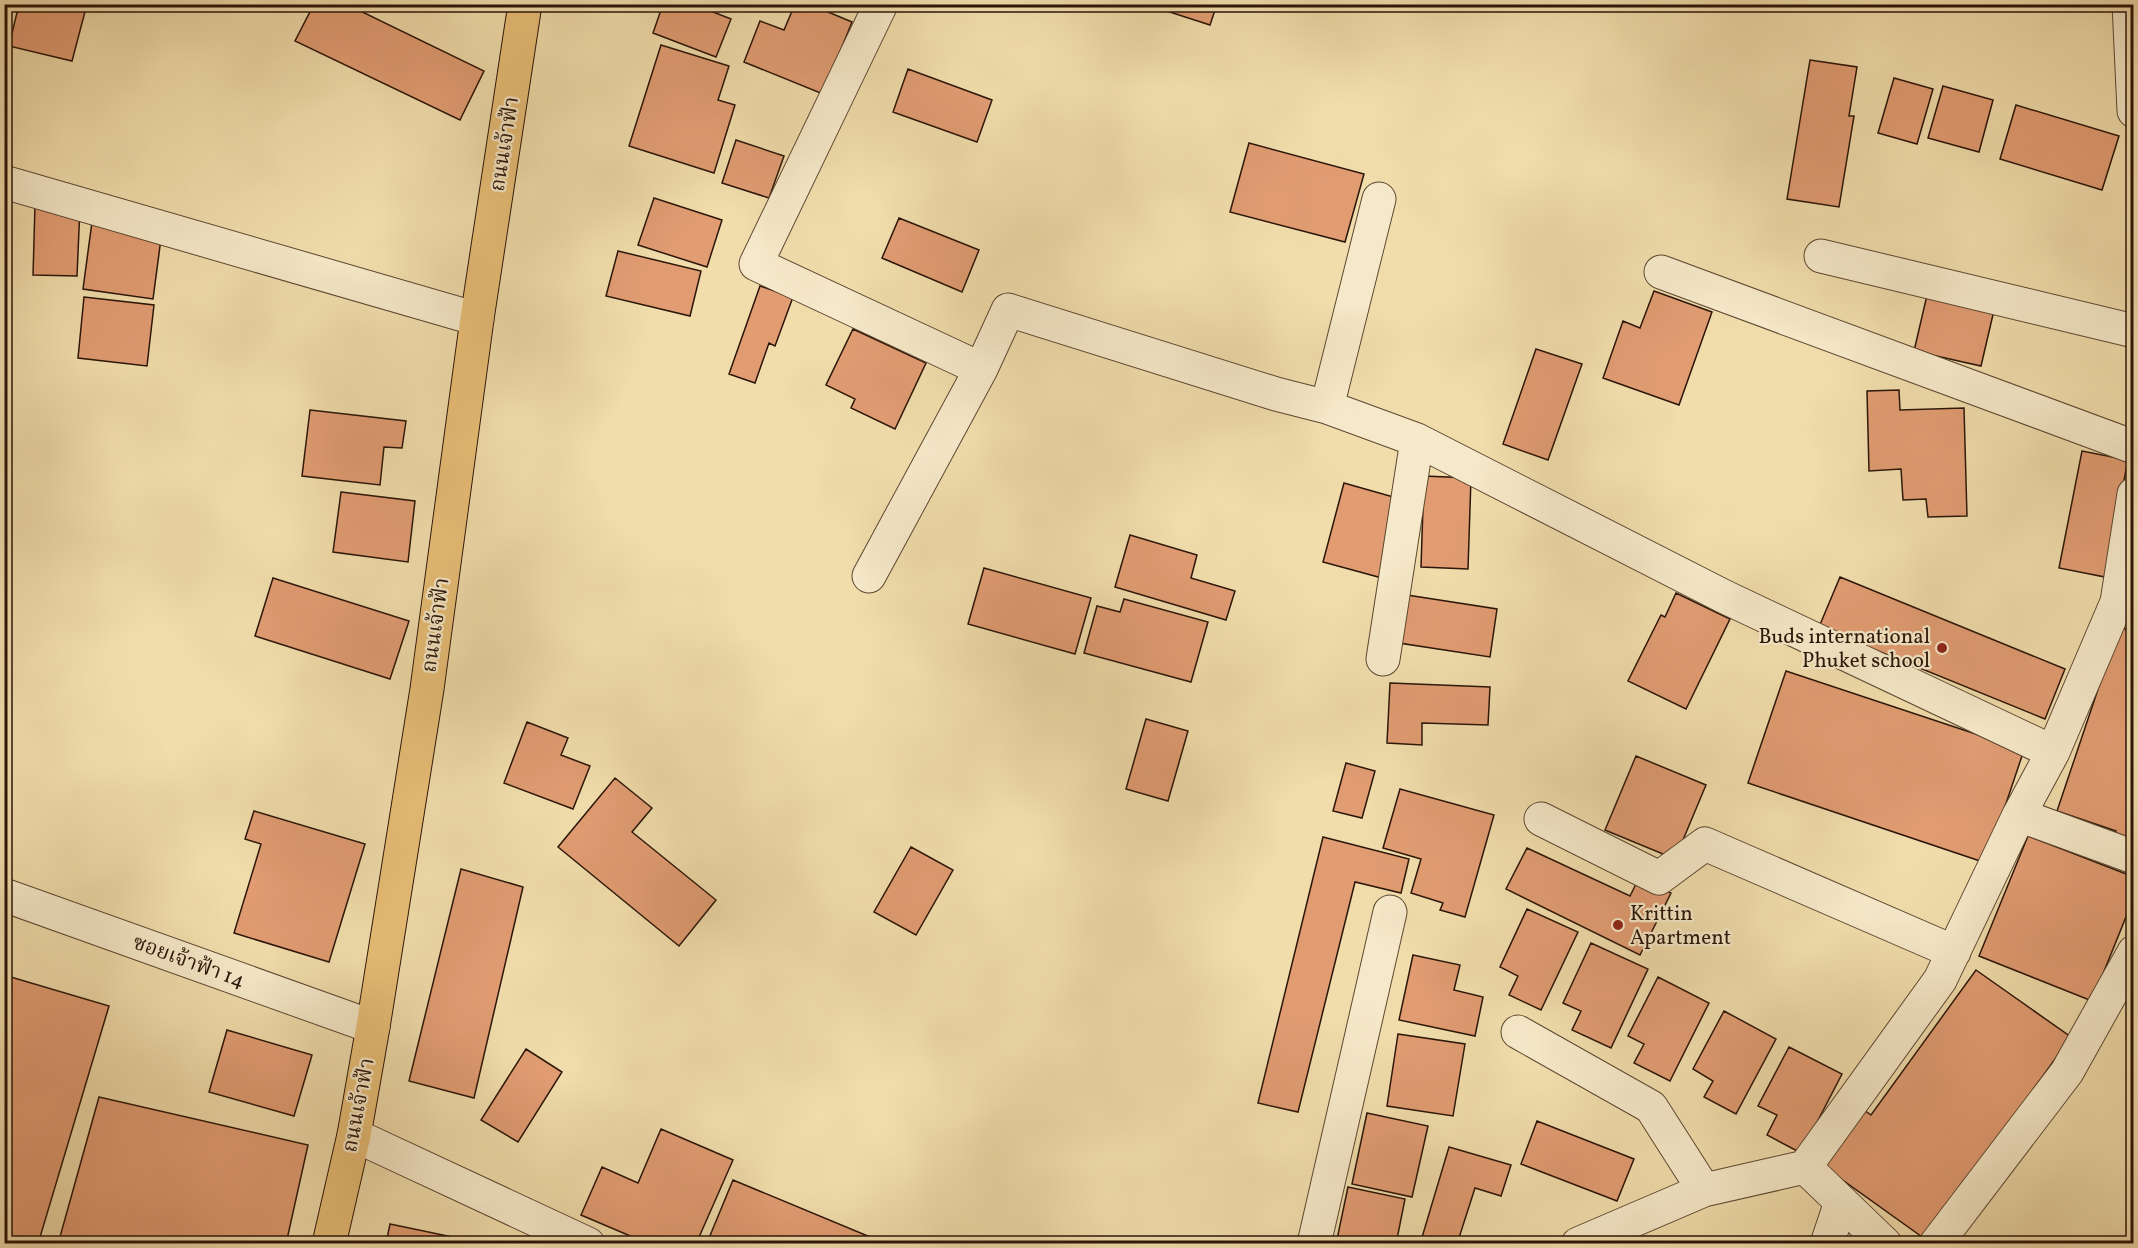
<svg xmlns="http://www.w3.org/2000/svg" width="2138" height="1248" viewBox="0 0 2138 1248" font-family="Vollkorn,'Noto Serif Thai',serif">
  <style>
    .building { fill: #e19c72; stroke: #2b1508; stroke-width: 1.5 }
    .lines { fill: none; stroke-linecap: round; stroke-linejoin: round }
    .minor-casing { stroke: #5c4731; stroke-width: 35 }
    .major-casing { stroke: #2b1508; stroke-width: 35 }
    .minor { stroke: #f6e9c9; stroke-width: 33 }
    .major { stroke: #e8be76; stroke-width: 33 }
    .poi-dot { fill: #8f2418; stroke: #f6e9c9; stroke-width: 2 }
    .labels { text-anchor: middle; stroke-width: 4.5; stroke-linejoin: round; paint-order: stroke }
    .street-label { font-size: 21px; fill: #2b1508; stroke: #f6e9c9 }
    .poi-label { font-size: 21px; fill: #2b1508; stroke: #f6e9c9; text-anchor: end }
  </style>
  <rect width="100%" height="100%" fill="#f1ddac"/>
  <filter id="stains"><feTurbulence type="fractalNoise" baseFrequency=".00333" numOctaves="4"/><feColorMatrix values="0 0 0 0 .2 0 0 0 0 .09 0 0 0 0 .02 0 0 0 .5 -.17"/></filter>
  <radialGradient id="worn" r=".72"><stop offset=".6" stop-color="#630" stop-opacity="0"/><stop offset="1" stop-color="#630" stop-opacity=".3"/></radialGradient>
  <path class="building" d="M 19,4 L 87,4 L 72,61 L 9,46 Z
    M 314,4 L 346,4 L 484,71 L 460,120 L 295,41 Z
    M 663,4 L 693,4 L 731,19 L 716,57 L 653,33 Z
    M 795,4 L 809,4 L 852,22 L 823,94 L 744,62 L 760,21 L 784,30 Z
    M 1145,4 L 1217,4 L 1210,25 Z
    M 661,45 L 729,66 L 718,100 L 735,105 L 714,173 L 629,146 Z
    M 1810,60 L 1857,67 L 1849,116 L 1854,116 L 1839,207 L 1787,199 Z
    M 908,69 L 992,100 L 977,142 L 893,112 Z
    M 1894,78 L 1933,89 L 1917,144 L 1878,133 Z
    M 1943,86 L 1993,100 L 1979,152 L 1928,138 Z
    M 2016,105 L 2119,136 L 2102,190 L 2000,159 Z
    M 736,140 L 784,156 L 769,198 L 722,183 Z
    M 1249,143 L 1364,174 L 1345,242 L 1230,212 Z
    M 654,198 L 722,220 L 707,267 L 638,245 Z
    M 35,205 L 80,207 L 77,276 L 33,275 Z
    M 899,218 L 979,250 L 962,292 L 882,258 Z
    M 92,222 L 162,231 L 153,299 L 83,289 Z
    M 618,251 L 701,271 L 690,316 L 606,296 Z
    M 760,286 L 793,297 L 775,346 L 769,343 L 755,383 L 729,374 Z
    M 1654,291 L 1712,312 L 1679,405 L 1603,378 L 1623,321 L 1640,328 Z
    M 1928,291 L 1995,306 L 1981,366 L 1914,351 Z
    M 84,297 L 154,305 L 147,366 L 78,358 Z
    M 853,329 L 926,363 L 895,429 L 851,408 L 855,399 L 826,385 Z
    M 1536,349 L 1582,364 L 1548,460 L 1503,444 Z
    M 1899,390 L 1900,410 L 1964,408 L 1967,516 L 1928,517 L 1926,499 L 1903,500 L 1901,469 L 1869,471 L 1867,391 Z
    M 310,410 L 406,421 L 402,448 L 384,447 L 380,485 L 302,476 Z
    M 2082,451 L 2128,460 L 2105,577 L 2059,568 Z
    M 1424,476 L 1471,478 L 1468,569 L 1421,567 Z
    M 1344,483 L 1404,500 L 1382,578 L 1323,562 Z
    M 341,492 L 415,501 L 408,562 L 333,552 Z
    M 1130,535 L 1197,555 L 1191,578 L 1235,591 L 1226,620 L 1115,587 Z
    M 984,568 L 1091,598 L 1075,654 L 968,624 Z
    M 1840,577 L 2065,669 L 2045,719 L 1819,627 Z
    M 273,578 L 409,621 L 390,679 L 255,636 Z
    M 1676,593 L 1730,619 L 1686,709 L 1628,681 L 1661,615 L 1665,617 Z
    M 1407,595 L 1497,609 L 1490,657 L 1399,643 Z
    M 1124,599 L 1208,622 L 1191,682 L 1084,653 L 1097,606 L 1120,612 Z
    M 2119,627 L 2134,632 L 2134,842 L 2114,836 L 2116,831 L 2057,811 Z
    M 1786,671 L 2024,750 L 1986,863 L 1748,783 Z
    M 1390,683 L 1490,687 L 1488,725 L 1422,723 L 1422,745 L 1387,743 Z
    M 1146,719 L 1188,731 L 1168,801 L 1126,789 Z
    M 527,722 L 568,738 L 561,755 L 590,766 L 573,809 L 504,783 Z
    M 1636,756 L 1706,785 L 1675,859 L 1605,830 Z
    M 1346,763 L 1375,771 L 1362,818 L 1333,811 Z
    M 615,778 L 652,808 L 632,832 L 716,900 L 679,946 L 558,847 Z
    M 1400,789 L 1494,815 L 1465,917 L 1440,910 L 1443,903 L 1411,893 L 1421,859 L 1383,848 Z
    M 254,811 L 365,844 L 329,962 L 234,933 L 261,844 L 245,839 Z
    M 2028,836 L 2134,877 L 2134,897 L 2092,1001 L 1979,956 Z
    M 1323,837 L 1409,859 L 1401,893 L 1355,882 L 1298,1112 L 1258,1103 Z
    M 911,847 L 953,870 L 916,935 L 874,912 Z
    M 1527,848 L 1630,896 L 1639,878 L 1671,893 L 1640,955 L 1506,889 Z
    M 461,869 L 523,887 L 474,1098 L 409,1081 Z
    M 1527,909 L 1578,932 L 1541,1010 L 1509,995 L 1518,976 L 1500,967 Z
    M 1591,943 L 1648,969 L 1611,1048 L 1572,1030 L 1581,1011 L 1563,1003 Z
    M 1413,955 L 1460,965 L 1454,990 L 1483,997 L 1475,1036 L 1399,1020 Z
    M 1976,970 L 2071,1037 L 1925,1239 L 1823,1166 L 1864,1110 L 1871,1115 Z
    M 4,975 L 109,1006 L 38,1244 L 4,1244 Z
    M 1658,977 L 1709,1003 L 1670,1081 L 1634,1063 L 1644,1044 L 1628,1036 Z
    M 1724,1011 L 1776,1039 L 1736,1114 L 1704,1097 L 1713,1081 L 1693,1069 Z
    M 227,1030 L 312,1055 L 294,1116 L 209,1092 Z
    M 1398,1034 L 1465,1044 L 1453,1116 L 1387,1106 Z
    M 1789,1047 L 1842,1074 L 1801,1153 L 1767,1135 L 1777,1115 L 1758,1106 Z
    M 526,1049 L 562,1072 L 518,1142 L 481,1120 Z
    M 99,1097 L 308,1145 L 286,1244 L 58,1244 Z
    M 1367,1113 L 1428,1126 L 1412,1197 L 1352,1184 Z
    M 1537,1121 L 1634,1159 L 1617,1201 L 1521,1164 Z
    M 661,1129 L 733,1160 L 696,1244 L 649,1244 L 581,1215 L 602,1167 L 638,1183 Z
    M 1449,1147 L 1511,1165 L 1501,1196 L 1475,1188 L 1457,1244 L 1420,1244 Z
    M 733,1180 L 887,1244 L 707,1243 Z
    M 1348,1187 L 1405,1199 L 1396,1244 L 1336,1244 Z
    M 390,1224 L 486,1244 L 386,1244 Z"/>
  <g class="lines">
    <defs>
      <path id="minor" d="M 881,4 L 756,264 L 981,369
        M 2129,4 L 2134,111
        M 4,182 L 477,319
        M 1821,256 L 2134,331
        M 1661,272 L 2134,447
        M 1327,407 L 1379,199
        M 869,576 L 981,369 L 1008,310 L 1276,394 L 1327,407 L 1417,440 L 1725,597 L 2053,752
        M 1383,659 L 1417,440
        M 2019,815 L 2134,857
        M 1541,819 L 1659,878 L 1705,844 L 1954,952
        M 4,895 L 373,1027
        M 1518,1032 L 1651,1107 L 1704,1190
        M 354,1135 L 588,1244
        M 1805,1167 L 1885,1244
        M 1314,1244 L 1390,912
        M 1578,1244 L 1704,1190 L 1805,1167 L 1940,980 L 2019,815 L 2053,752 L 2117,602 L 2134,494
        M 1827,1244 L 1841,1202
        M 1936,1244 L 2067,1072 L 2134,952"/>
      <path id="major" d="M 329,1244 L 354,1135 L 373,1027 L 427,689 L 477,319 L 525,4"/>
    </defs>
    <use href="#minor" class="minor-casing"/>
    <use href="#major" class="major-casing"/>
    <use href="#minor" class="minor"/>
    <use href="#major" class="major"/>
  </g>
  <g class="poi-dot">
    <circle cx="1942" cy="648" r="6"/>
    <circle cx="1618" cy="925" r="6"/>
  </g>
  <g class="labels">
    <g class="street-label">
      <text transform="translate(504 144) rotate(-81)" y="7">ถนนเจ้าฟ้า</text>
      <text transform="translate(435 625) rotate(-82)" y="7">ถนนเจ้าฟ้า</text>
      <text transform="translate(189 961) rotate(20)" y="7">ซอยเจ้าฟ้า 14</text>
      <text transform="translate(358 1105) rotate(-79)" y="7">ถนนเจ้าฟ้า</text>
    </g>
    <g class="poi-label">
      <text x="1930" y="643">Buds international<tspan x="1930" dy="24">Phuket school</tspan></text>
      <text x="1630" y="920" text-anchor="start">Krittin<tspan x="1630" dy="24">Apartment</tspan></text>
    </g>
  </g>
  <rect width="2138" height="1248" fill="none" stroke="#f1ddac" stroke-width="24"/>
  <rect x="6" y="6" width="2126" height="1236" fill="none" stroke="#2b1508" stroke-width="3"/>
  <rect x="12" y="12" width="2114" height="1224" fill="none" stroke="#2b1508" stroke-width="1.5"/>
  <rect width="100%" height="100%" filter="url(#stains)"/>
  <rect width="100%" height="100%" fill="url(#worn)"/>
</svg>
